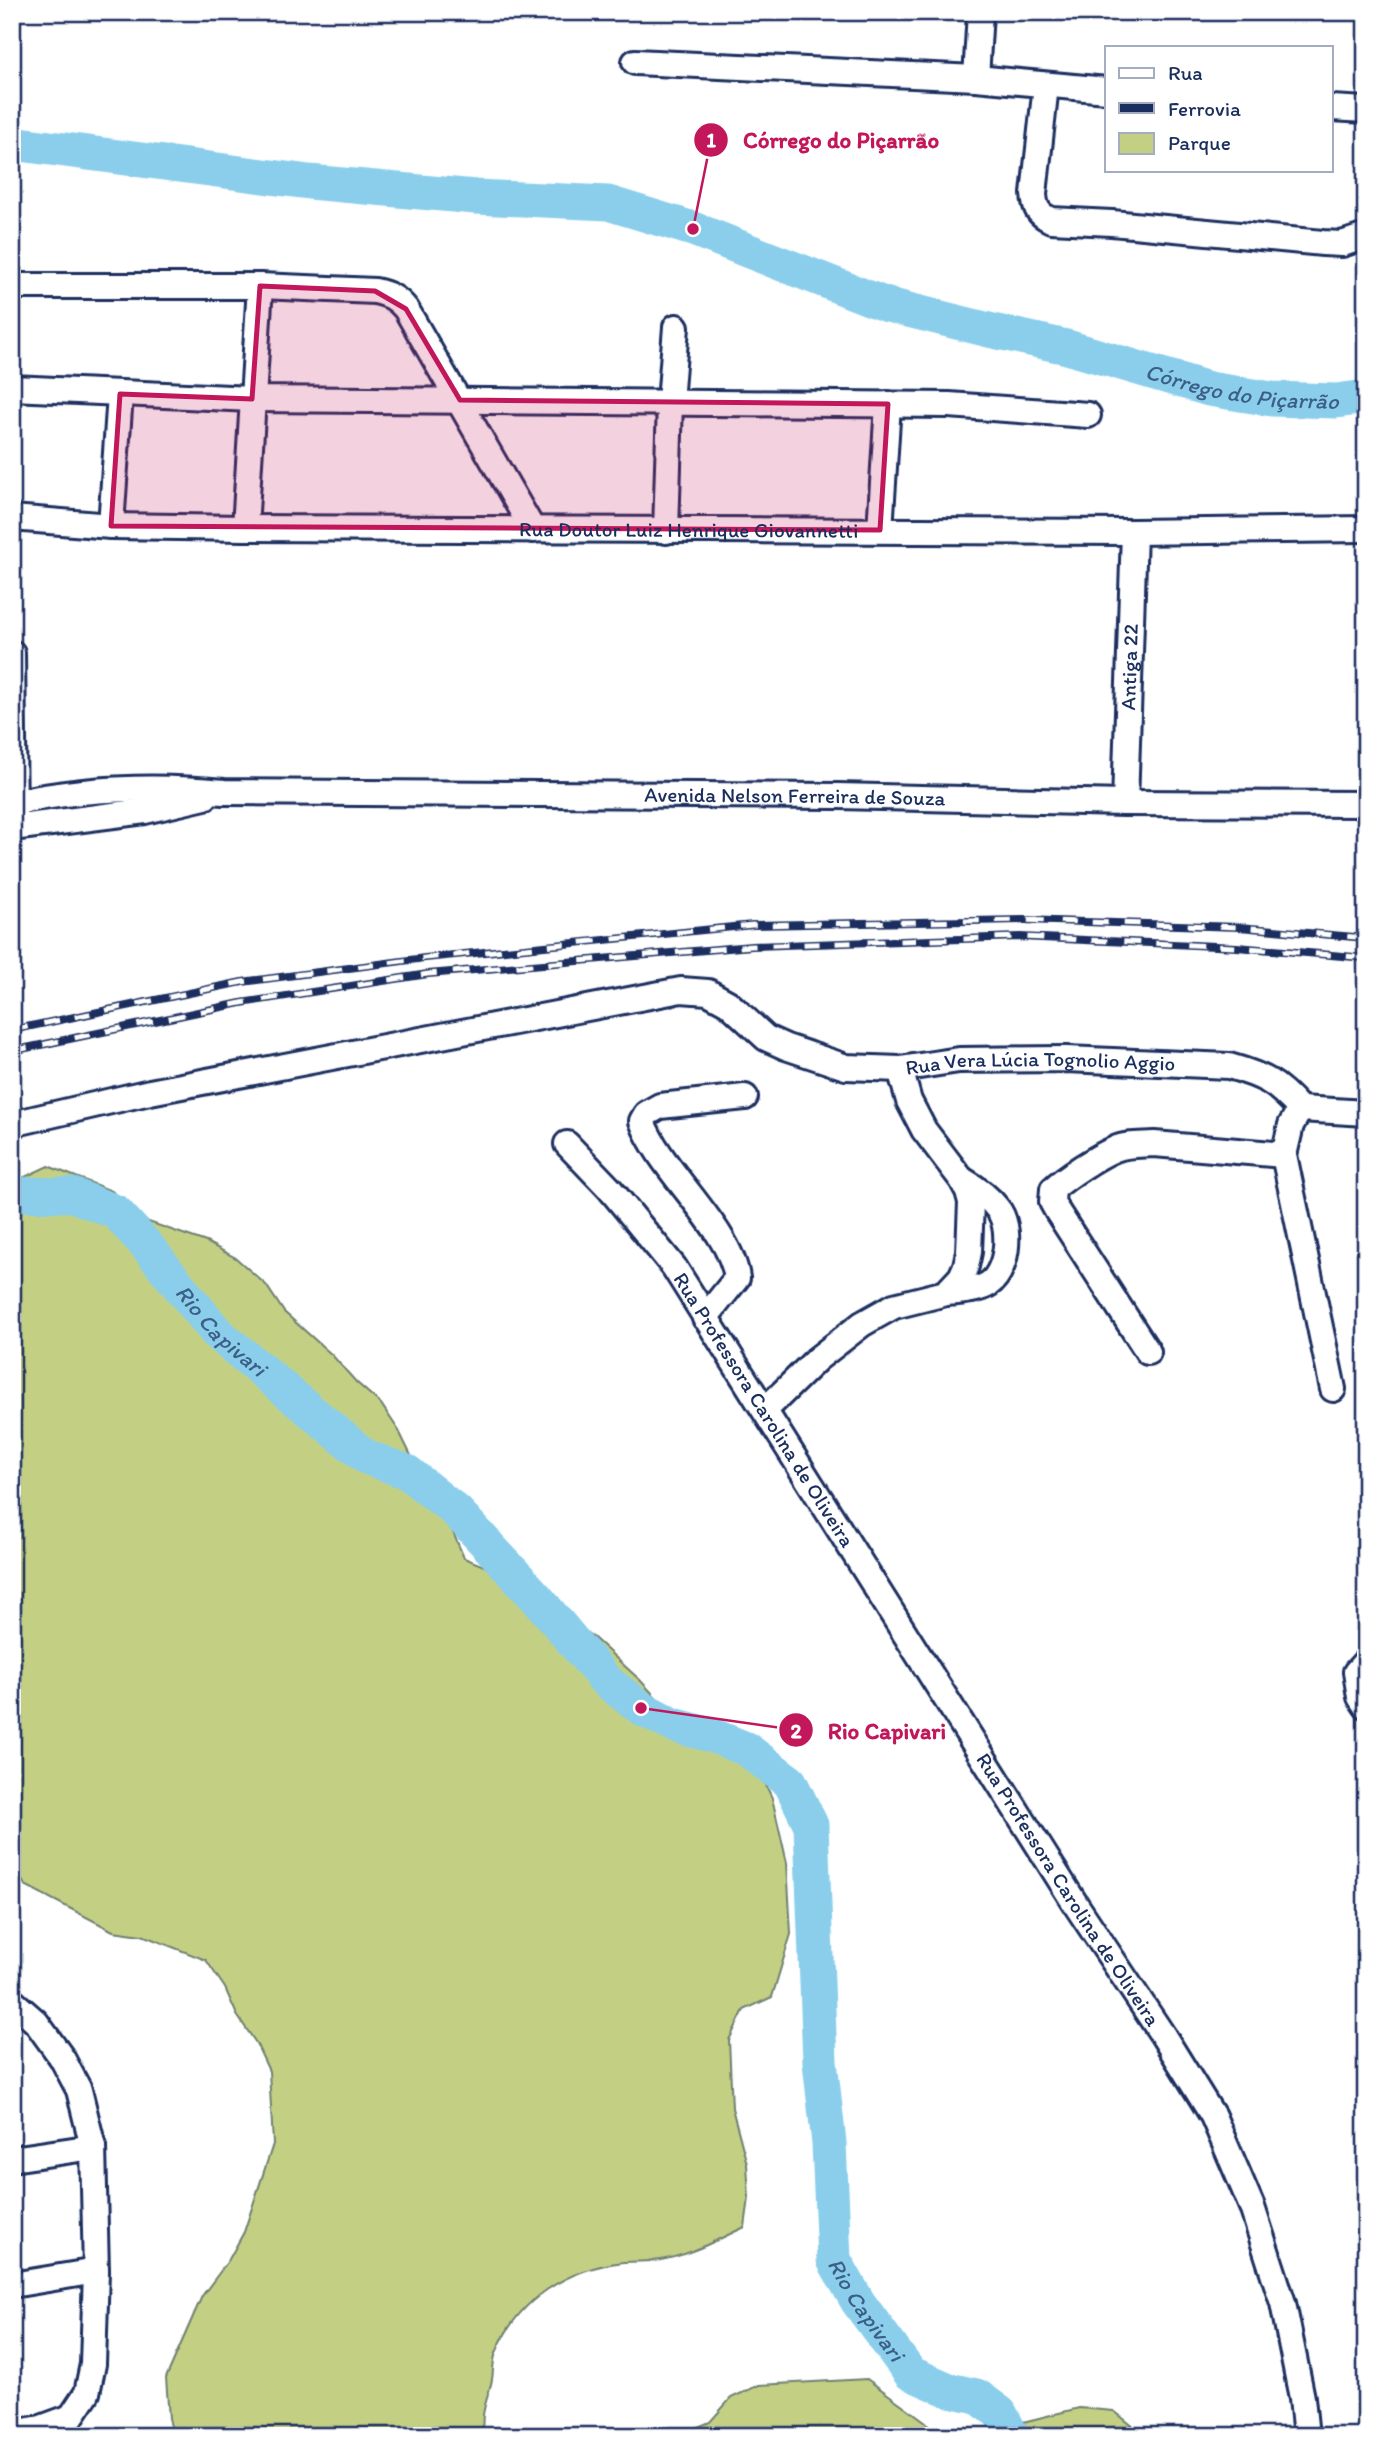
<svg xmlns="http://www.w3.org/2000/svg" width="1378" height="2448" viewBox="0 0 1378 2448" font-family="Itim,sans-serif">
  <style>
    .green { fill: #c3d084; stroke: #6f8071; stroke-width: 2 }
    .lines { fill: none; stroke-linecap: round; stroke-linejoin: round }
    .river { stroke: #8aceeb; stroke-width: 35 }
    .minor-casing { stroke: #1b2f5e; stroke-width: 30 }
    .minor { stroke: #fff; stroke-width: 24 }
    .rail-casing { stroke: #1b2f5e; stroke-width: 8 }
    .rail { stroke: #fff; stroke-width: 5; stroke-dasharray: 16; stroke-linecap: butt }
    .marked { fill: #c2185b; fill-opacity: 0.2; stroke: #c2185b; stroke-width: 5; stroke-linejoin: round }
    .labels { text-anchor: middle; stroke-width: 5; stroke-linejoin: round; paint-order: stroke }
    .street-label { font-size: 21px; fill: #1b2f5e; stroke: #fff }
    .water-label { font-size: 23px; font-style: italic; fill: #3c5f88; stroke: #fff }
    .leader { fill: none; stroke: #c2185b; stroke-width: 2.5 }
    .callout-dot { fill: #c2185b; stroke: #fff; stroke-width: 2.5 }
    .mark-label { font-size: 21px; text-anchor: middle; font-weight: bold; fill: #fff }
    .callout-label { font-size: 23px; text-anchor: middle; font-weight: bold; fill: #c2185b; stroke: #fff; stroke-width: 5; stroke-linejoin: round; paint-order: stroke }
  </style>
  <rect width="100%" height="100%" fill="#fff"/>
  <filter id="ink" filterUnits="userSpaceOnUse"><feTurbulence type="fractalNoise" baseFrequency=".0143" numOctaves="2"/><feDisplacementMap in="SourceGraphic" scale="14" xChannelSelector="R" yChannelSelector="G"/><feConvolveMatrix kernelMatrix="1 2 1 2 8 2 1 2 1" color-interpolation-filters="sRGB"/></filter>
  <g filter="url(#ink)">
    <path class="green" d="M 48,1166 L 112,1191 L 137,1218 L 206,1242 L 236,1258 L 266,1285 L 284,1312 L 332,1355 L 356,1382 L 381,1404 L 399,1431 L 418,1470 L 443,1509 L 464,1558 L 504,1574 L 534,1600 L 563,1616 L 593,1637 L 640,1680 L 665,1707 L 730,1755 L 759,1770 L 772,1798 L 787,1863 L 791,1934 L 772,1997 L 744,2010 L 729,2040 L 732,2108 L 747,2164 L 749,2198 L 745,2227 C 718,2239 691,2255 661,2260 C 649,2262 636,2261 624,2262 C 569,2268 517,2299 496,2353 C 492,2362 494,2374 491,2384 C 485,2407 481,2411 483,2436 L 173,2436 L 169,2418 L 166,2378 L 202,2296 L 228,2261 L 244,2232 L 273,2144 L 269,2071 L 256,2043 L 237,2015 L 225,1988 L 206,1960 L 142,1935 L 113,1931 L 25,1885 L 12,1865 L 12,1183 Z
      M 867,2379 L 926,2422 L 936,2436 L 676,2436 L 710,2422 L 731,2398 L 759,2385 Z
      M 1079,2408 L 1114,2411 L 1145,2436 L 1030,2436 L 1023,2422 Z"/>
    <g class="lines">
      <g class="river">
        <path id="s1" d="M 12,143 L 309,182 L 476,197 L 608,203 L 693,229 L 884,304 L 993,331 L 1067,347 L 1209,389 L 1272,399 L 1336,401 L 1366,397"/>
        <path id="s2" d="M 12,1194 L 73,1195 L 116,1212 L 147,1246 L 217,1333 L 366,1457 L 407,1472 L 457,1512 L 536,1597 L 606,1681 L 641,1708 L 673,1725 L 711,1735 L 746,1749 L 790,1782 L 811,1825 L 820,2062 L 829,2143 L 834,2260 L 858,2302 L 910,2373 L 949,2390 L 977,2396 L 1000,2413 L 1012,2436"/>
      </g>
      <defs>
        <g id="minor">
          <path d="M 635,62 L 976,78 L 1107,90"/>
          <path d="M 976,78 L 980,12"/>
          <path d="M 1046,85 L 1034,194 C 1035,208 1038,214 1051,220 L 1112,223 L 1323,243 L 1342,244 L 1366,236"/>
          <path d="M 1331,108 L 1366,110"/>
          <path d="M 12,286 L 260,286 L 375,291 C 389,294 397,298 406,309 L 533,530"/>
          <path d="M 12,388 L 252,399 L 949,405 L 1088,415"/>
          <path id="s3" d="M 12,518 L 111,526 L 245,528 L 1134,532 L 1366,529"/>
          <path d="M 111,526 L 120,394"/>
          <path d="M 245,528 L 260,286"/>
          <path d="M 880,530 L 888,404"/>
          <path d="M 666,531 L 670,402 L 676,327"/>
          <path d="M 12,653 L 14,817"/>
          <path id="s4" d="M 12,803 C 82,788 153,785 224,792 L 838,796 L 1125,803 L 1366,804"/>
          <path id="s5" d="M 1125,803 L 1134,532"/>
          <path d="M 12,828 L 145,811 L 205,797"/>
          <path d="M 1300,1109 L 1291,1125 L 1284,1155 L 1333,1389"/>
          <path d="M 1300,1109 L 1366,1113"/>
          <path id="s6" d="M 12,1124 L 150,1092 L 681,990 L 708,992 L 728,1003 L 766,1038 L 786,1047 L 846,1067 L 900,1069 L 959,1060 L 1066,1059 L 1229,1066 C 1264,1076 1276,1082 1300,1109"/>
          <path id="s7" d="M 567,1144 L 610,1189 L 674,1267 L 1076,1905 L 1164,2037 L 1213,2116 L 1252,2207 L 1283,2303 L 1302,2398 L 1306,2436"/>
          <path d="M 946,1293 C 958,1292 974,1291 985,1286 C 1008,1276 1013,1226 997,1208 C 988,1196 975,1187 963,1180"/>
          <path d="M 705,1318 L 737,1278 C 731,1229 660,1171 642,1121 L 646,1114 L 660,1106 L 745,1097"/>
          <path d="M 1148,1352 L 1057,1211 L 1052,1202 L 1053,1189 C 1066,1177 1098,1156 1115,1149 C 1126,1144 1141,1145 1154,1144 L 1284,1155"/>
          <path d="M 765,1410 L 817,1359 L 862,1324 L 894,1306 L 946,1293 L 961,1277 L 966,1266 L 969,1252 L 971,1202 L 968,1191 L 962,1180 L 924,1130 L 909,1101 L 900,1069"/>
          <path d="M 1366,1661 L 1356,1672 L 1360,1697 L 1366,1706"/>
          <path d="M 12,2001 L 36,2022 L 62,2058 L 79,2090 L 93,2147 L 96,2271 L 93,2364 L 87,2393 L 71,2417 L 41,2428 L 12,2433"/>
          <path d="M 12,2159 L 93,2147"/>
          <path d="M 12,2285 L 96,2271"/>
        </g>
      </defs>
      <use href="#minor" class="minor-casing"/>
      <use href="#minor" class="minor"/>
      <defs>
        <path id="rail" d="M 12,1030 L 242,982 L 425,958 L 753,925 L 1023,920 L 1239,927 L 1366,938
          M 12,1051 L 241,1003 L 428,974 L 752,946 L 1020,937 L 1237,947 L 1366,958"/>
      </defs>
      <use href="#rail" class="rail-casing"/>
      <use href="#rail" class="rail"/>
    </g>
  </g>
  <path class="marked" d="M 260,286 L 375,291 L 406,309 L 460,400 L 888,404 L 880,530 L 111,526 L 120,394 L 252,399 Z"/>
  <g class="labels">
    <g class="street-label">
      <text dy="7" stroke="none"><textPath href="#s3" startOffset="677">Rua Doutor Luiz Henrique Giovannetti</textPath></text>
      <text dy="7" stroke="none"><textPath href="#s5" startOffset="136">Antiga 22</textPath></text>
      <text dy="7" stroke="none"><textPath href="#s4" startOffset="784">Avenida Nelson Ferreira de Souza</textPath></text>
      <text dy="7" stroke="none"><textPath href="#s6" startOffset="1064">Rua Vera Lúcia Tognolio Aggio</textPath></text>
      <text dy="7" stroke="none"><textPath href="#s7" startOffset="332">Rua Professora Carolina de Oliveira</textPath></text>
      <text dy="7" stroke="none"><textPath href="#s7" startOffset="900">Rua Professora Carolina de Oliveira</textPath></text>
    </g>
    <g class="water-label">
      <text dy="8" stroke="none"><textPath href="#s1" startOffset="1262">Córrego do Piçarrão</textPath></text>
      <text dy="8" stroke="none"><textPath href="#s2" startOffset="266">Rio Capivari</textPath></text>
      <text dy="8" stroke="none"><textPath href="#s2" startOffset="1547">Rio Capivari</textPath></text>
    </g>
  </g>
  <path class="leader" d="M693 229L711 140M641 1708L796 1730"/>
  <g class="callout-dot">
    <circle cx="693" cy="229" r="7"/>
    <circle cx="641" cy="1708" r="7"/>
    <circle cx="711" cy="140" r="18"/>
    <circle cx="796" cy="1730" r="18"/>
  </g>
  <g class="mark-label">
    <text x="711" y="147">1</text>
    <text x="796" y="1738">2</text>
  </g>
  <g class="callout-label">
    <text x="841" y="148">Córrego do Piçarrão</text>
    <text x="887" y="1739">Rio Capivari</text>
  </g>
  <rect width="1378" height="2448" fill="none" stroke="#fff" stroke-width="42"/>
  <rect x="21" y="21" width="1336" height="2406" fill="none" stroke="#1b2f5e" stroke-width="2.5" filter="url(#ink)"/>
  <rect x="1105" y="46" width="228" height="126" fill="#ffffff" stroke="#a4acbf" stroke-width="2"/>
  <rect x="1119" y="68" width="35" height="10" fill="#ffffff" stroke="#a4acbf" stroke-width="2"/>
  <text x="1168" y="80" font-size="21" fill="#1b2f5e">Rua</text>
  <rect x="1119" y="103" width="35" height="10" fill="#1b2f5e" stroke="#a4acbf" stroke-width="2"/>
  <text x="1168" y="116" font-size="21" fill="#1b2f5e">Ferrovia</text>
  <rect x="1119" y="133" width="35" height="21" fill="#c3d084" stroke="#a4acbf" stroke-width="2"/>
  <text x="1168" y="150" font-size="21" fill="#1b2f5e">Parque</text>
</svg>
